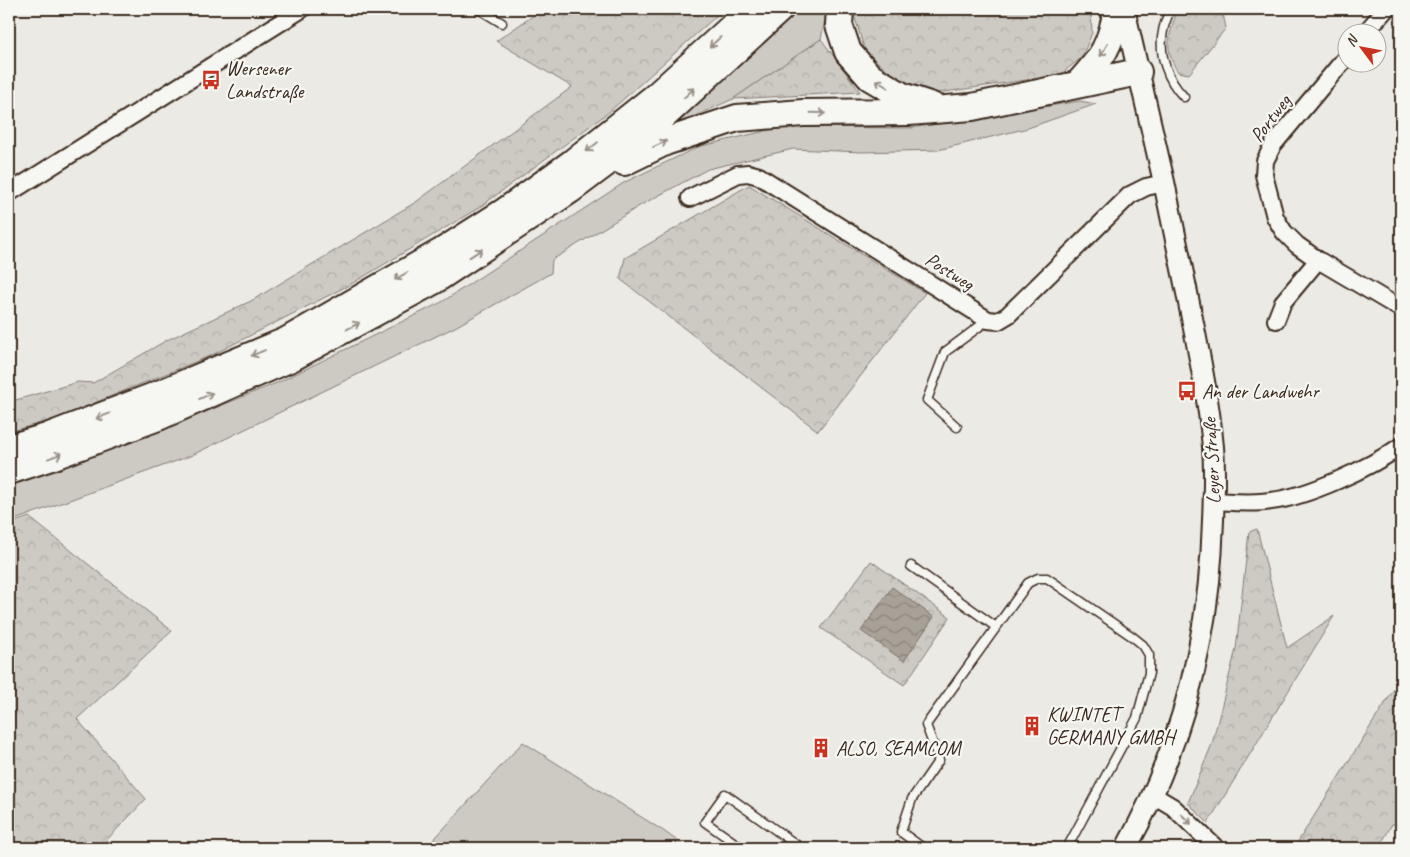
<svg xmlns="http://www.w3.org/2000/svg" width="1410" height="857" viewBox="0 0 1410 857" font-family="Caveat,sans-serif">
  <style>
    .grass { fill: #cdcac4; stroke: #847a71 }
    .forest { fill: url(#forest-crowns); stroke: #847a71 }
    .water { fill: url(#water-waves); stroke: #7c7167 }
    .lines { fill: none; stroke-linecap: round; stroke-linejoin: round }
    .service-casing { stroke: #3b2a1e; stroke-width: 11 }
    .minor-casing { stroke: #3b2a1e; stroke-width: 20 }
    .tertiary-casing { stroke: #3b2a1e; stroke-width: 24 }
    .trunk-casing { stroke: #3b2a1e; stroke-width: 30 }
    .service { stroke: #f6f6f2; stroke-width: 8 }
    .minor { stroke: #f6f6f2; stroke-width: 16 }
    .tertiary { stroke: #f6f6f2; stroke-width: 20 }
    .trunk { stroke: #f6f6f2; stroke-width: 26 }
    .oneway { stroke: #989088 }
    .labels { text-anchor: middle; stroke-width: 4.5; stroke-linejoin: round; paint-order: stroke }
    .poi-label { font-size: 20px; fill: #3b2a1e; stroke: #f6f6f2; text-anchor: start }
    .street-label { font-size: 20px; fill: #3b2a1e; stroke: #f6f6f2 }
  </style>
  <defs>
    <pattern id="forest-crowns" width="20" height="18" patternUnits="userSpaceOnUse" patternTransform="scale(1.25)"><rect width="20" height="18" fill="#cdcac4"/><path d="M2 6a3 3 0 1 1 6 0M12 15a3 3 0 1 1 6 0" fill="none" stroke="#b1aea8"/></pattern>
    <pattern id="water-waves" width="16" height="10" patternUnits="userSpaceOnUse" patternTransform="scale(1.25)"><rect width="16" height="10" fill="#a8a198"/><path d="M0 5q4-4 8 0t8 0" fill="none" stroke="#8a837b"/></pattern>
  </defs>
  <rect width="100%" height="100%" fill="#ebeae5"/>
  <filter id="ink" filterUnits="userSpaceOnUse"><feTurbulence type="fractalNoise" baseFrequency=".02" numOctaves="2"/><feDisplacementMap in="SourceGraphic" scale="10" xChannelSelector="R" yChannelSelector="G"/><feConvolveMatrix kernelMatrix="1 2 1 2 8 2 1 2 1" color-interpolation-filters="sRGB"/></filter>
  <g filter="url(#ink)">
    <path class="grass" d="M 797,9 L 827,9 L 821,39 L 733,99 L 675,125 Z
      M 1080,101 L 1096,104 L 1028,128 L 938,150 L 861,152 L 793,149 L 708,169 L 641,205 L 552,260 L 551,273 L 455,327 L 190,456 L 9,522 L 9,484 L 127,444 L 279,382 L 442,302 L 625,182 L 698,147 L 782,127 L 911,128 Z
      M 523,742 L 665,832 L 687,848 L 426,848 Z"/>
    <path class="forest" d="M 543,9 L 724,9 L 609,112 L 480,207 L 353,283 L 212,355 L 55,419 L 9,432 L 9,402 L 78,382 L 93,383 L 167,340 L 251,301 L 416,202 L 572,87 L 496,41 Z
      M 856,9 L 1091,9 L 1092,33 L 1082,57 L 1060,75 L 938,93 L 896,78 L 865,51 L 855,18 Z
      M 1178,9 L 1222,9 L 1226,28 L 1189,74 L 1178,72 C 1163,49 1169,34 1178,9 Z
      M 821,39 L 860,92 L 733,99 Z
      M 749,185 L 925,293 L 818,431 L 620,279 L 625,258 Z
      M 29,517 L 172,631 L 77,719 L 146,799 L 99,848 L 9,848 L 9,524 Z
      M 1257,529 L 1287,648 L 1334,616 L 1208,823 L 1188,803 L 1212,744 L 1236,649 L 1249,532 Z
      M 871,561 L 950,617 L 904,685 L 821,628 Z
      M 1401,678 L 1401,824 L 1392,824 L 1379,848 L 1294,848 Z"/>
    <path class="water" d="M 892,587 L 934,617 L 904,661 L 861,631 Z"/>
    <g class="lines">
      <defs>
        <path id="service" d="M 479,9 L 502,23
          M 1170,9 C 1168,16 1164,24 1163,31 C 1158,55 1168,81 1184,97
          M 957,427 L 927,400 L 945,352 L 988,320
          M 911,566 L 996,627
          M 742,848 L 705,822 L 725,794 L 801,848
          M 923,848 L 901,832 L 912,799 L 939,760 L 926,725 L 1028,583 L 1038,578 L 1047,578 L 1133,637 L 1143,645 L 1149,655 L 1149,673 L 1137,718 L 1067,848"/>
        <path id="minor" d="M 1366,32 L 1386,9
          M 1348,55 L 1273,145 L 1265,161 L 1264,175 L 1275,217 L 1284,232 L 1297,245 L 1318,260 L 1401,309
          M 9,193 L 302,9
          M 690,198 L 738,174 L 748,173 L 759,176 L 988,320 L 998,321 L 1008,315 L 1130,195 L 1146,187 L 1164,183
          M 1276,320 L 1283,302 L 1318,260
          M 1214,501 C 1233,502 1252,504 1271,501 C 1308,497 1371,467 1401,446
          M 1153,795 L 1173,807 L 1216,848"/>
        <path id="tertiary" d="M 1124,9 C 1137,67 1151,124 1164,182 C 1172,219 1179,256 1187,293 C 1197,344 1208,394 1213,447 C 1215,471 1214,496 1213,520 C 1210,636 1182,747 1126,848"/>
        <path id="trunk" d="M 840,9 L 839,25 L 848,52 L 870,77 L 902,96 L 932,106
          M 1078,84 C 1103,57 1111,45 1117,9
          M 624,162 L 665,142 L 737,118 L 803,113 L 908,112 L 972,107 L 1138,72
          M 9,448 L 47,437 L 149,398 L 286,341 L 443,251 L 504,212 L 572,163 L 655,97 L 752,9
          M 9,471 L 51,457 L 158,417 L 291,358 L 435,280 L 570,190 L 610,160 L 666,114 L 780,9"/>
      </defs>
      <use href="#service" class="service-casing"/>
      <use href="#minor" class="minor-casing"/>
      <use href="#tertiary" class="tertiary-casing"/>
      <use href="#trunk" class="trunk-casing"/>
      <use href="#service" class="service"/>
      <use href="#minor" class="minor"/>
      <use href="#tertiary" class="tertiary"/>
      <use href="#trunk" class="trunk"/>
    </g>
    <defs><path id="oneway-shaft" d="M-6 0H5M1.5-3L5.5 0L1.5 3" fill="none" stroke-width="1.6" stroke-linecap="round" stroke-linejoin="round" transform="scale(1.25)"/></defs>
    <g class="oneway">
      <use href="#oneway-shaft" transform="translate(715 42) rotate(138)"/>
      <use href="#oneway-shaft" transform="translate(1104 50) rotate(120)"/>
      <use href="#oneway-shaft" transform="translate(882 84) rotate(-148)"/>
      <use href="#oneway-shaft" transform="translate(689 93) rotate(-43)"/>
      <use href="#oneway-shaft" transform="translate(818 113) rotate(1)"/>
      <use href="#oneway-shaft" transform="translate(660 144) rotate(-25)"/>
      <use href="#oneway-shaft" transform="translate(592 147) rotate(141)"/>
      <use href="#oneway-shaft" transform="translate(476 253) rotate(-33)"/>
      <use href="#oneway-shaft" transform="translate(401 276) rotate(150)"/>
      <use href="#oneway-shaft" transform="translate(353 326) rotate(-28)"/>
      <use href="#oneway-shaft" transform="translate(258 353) rotate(157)"/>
      <use href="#oneway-shaft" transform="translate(206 396) rotate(-24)"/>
      <use href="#oneway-shaft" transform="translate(103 416) rotate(159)"/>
      <use href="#oneway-shaft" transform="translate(55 456) rotate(-20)"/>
      <use href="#oneway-shaft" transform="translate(1186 819) rotate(44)"/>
    </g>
  </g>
  <defs>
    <symbol id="bus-bare" viewBox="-9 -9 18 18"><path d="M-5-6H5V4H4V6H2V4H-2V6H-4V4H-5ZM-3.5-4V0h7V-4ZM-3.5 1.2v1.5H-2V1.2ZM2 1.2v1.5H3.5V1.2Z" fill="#c8321e" stroke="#f6f6f2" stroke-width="2.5" paint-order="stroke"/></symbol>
    <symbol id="building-bare" viewBox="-9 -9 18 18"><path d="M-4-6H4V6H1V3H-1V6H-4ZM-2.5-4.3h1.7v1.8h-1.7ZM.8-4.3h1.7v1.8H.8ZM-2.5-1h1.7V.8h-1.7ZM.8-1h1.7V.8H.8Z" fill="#c8321e" stroke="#f6f6f2" stroke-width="2.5" paint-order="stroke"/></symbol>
  </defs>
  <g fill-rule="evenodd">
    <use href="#bus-bare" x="197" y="66" width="28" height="28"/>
    <use href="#bus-bare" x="1173" y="377" width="28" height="28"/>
    <use href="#building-bare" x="1018" y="712" width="28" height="28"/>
    <use href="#building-bare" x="807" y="734" width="28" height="28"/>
  </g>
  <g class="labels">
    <g class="poi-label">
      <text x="226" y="75">Wersener<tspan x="226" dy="23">Landstraße</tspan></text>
      <text x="1202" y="398">An der Landwehr</text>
      <text x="1047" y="721">KWINTET<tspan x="1047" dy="23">GERMANY GMBH</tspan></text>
      <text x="836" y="755">ALSO, SEAMCOM</text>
    </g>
    <g class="street-label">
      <text transform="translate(1270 118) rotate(-53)" y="7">Portweg</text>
      <text transform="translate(950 271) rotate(32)" y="7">Postweg</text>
      <text transform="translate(1211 461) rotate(-93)" y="7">Leyer Straße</text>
    </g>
  </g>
  <rect width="1410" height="857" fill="none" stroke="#f6f6f2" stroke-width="30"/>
  <rect x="15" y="15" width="1380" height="827" fill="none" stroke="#3b2a1e" stroke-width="2" filter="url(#ink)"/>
  <g transform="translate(1362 48) rotate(302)"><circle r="24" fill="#f6f6f2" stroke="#aba49d"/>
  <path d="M0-4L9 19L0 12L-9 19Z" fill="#c8321e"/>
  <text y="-8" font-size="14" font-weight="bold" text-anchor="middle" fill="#3b2a1e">N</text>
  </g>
</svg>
